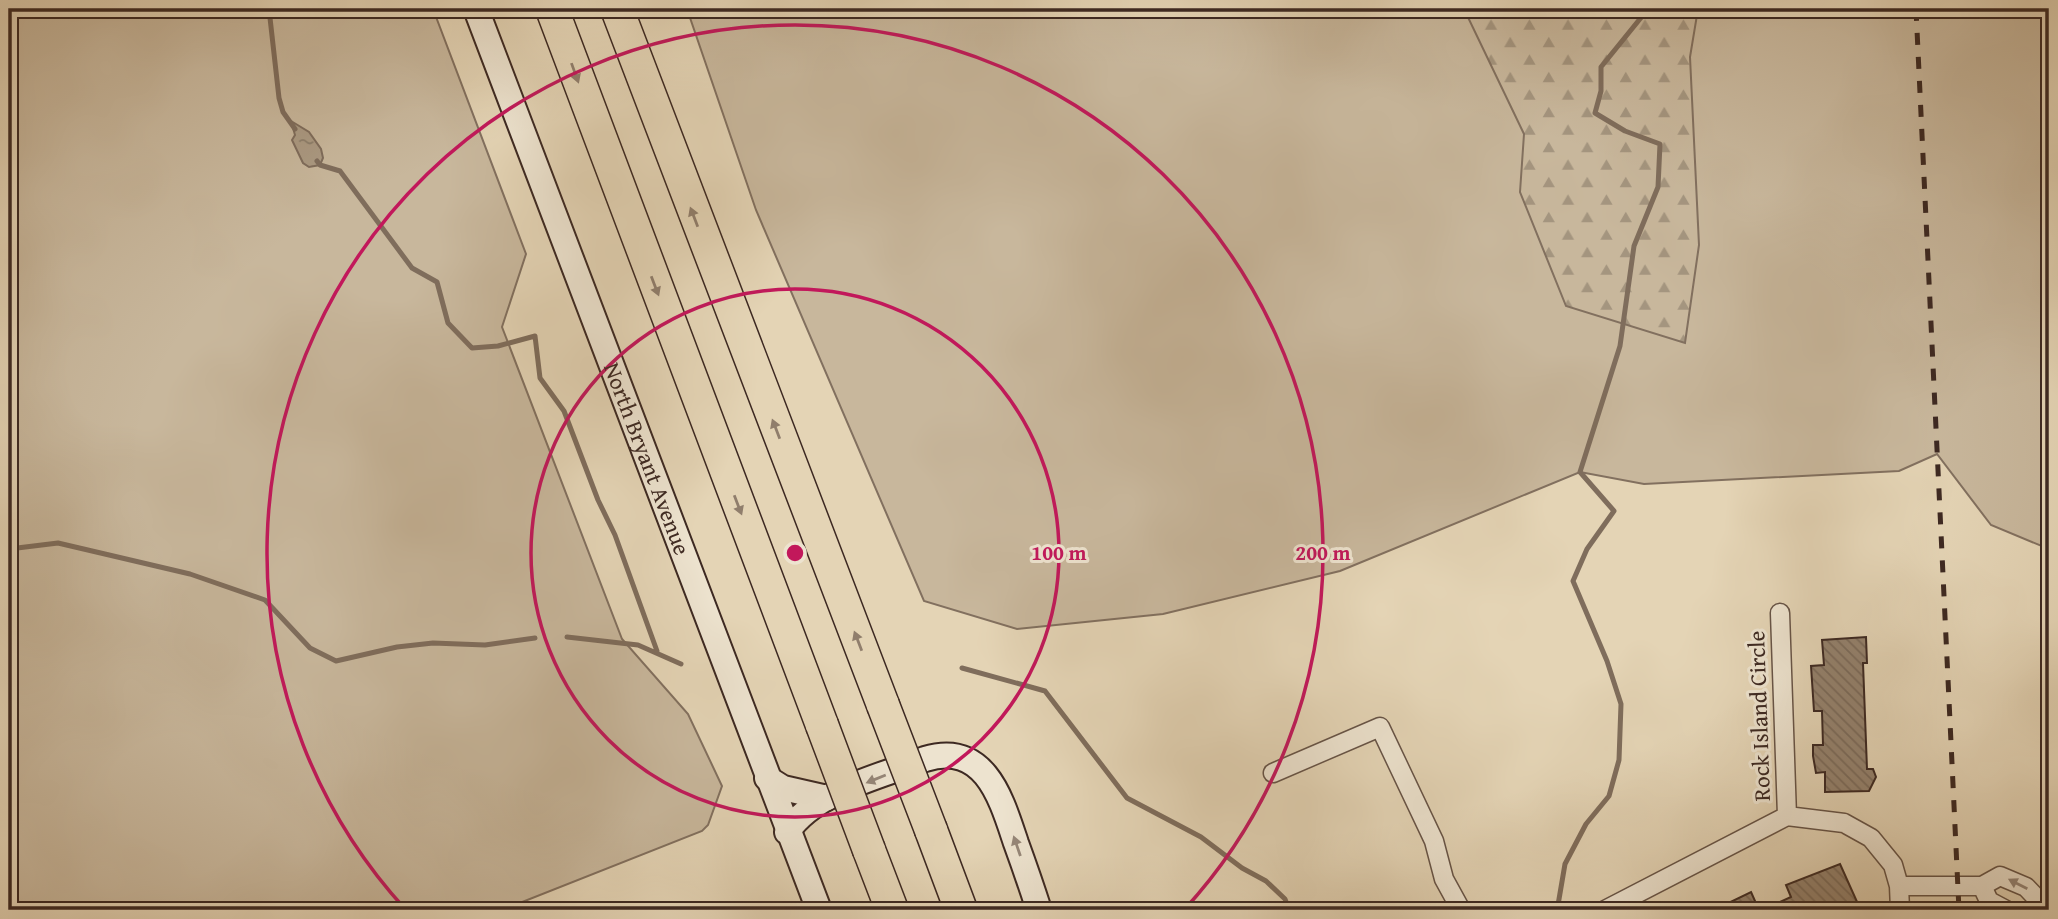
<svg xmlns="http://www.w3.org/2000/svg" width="2058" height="919" viewBox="0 0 2058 919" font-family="'Gentium Book Plus',serif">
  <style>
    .grass { fill: #c8b79c; stroke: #82705f; stroke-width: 2 }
    .forest { fill: url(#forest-firs); stroke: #82705f; stroke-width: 2 }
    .water { fill: url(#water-ripples); stroke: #7f6d5c; stroke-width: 2 }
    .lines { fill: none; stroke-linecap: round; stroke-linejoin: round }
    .stream { stroke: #7f6d5c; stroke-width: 5 }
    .building { fill: url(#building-back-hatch); stroke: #3d2922; stroke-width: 2 }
    .street-casing { stroke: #675447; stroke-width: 21 }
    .secondary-casing { stroke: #3d2922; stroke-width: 28 }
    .highway-casing { stroke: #3d2922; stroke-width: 35 }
    .street { stroke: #ede3cf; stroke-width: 18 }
    .secondary { stroke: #ede3cf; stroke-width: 24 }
    .highway { stroke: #e4d4b5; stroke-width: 32 }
    .rail { stroke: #3d2922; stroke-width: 5; stroke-dasharray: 12 12; stroke-linecap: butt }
    .highway-bridge-casing { stroke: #3d2922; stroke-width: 35; stroke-linecap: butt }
    .highway-bridge { stroke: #e4d4b5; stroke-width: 32 }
    .oneway { fill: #907e6c }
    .oneway2 { fill: #958678 }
    .ring { fill: none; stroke: #c2185b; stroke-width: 3.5 }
    .labels { text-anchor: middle; stroke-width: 6; stroke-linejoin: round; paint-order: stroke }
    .street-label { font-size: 23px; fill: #3d2922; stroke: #ede3cf }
    .centre { fill: #c2185b; stroke: #ede3cf; stroke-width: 3.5 }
    .ring-label { font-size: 21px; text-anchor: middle; font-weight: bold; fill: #c2185b; stroke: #ede3cf; stroke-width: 6; stroke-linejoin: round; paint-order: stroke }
  </style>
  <defs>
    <pattern id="forest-firs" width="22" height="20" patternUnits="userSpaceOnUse" patternTransform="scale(1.75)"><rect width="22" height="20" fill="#c8b79c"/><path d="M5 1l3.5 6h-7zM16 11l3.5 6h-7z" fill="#a4957f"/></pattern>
    <pattern id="water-ripples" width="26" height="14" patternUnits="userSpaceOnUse" patternTransform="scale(1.75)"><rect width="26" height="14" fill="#ab9a83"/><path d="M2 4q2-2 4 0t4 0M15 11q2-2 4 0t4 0" fill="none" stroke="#8c7e6b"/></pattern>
    <pattern id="building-back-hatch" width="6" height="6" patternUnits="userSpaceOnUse" patternTransform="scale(1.75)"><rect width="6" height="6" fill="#94826e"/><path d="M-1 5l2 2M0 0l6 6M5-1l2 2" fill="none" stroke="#7a6a5a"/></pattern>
  </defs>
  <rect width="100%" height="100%" fill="#e4d4b5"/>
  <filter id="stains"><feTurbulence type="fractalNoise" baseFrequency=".00286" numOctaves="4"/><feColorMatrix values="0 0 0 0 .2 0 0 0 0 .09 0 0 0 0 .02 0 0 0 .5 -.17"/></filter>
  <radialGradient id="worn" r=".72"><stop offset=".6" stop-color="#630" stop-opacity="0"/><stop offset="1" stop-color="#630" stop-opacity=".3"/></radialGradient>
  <path class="grass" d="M 9,9 L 433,9 L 526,254 L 502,327 L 622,639 L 688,714 L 722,786 L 708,825 L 702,831 L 502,910 L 9,910 Z
    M 687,9 L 2049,9 L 2049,549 L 1991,525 L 1937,454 L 1899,471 L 1644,484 L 1580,472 L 1340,571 L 1163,614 L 1017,629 L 924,601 L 756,210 Z"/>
  <path class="forest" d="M 1464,9 L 1698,9 L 1690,57 L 1699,245 L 1685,343 L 1566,306 L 1520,192 L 1524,134 Z"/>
  <path class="water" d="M 291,121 L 309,132 L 321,149 L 323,158 L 320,165 L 309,167 L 303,163 L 292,140 L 295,135 Z"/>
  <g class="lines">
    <path class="stream" d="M 269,9 L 279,98 L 283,112 L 295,129
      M 317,161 L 320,165 L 340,171 L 412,268 L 437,282 L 448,323 L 472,348 L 498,346 L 535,336 L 540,378 L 564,411 L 598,500 L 615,535 L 657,651
      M 9,549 L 58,543 L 190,574 L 265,600 L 310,648 L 336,661 L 397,647 L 433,643 L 485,645 L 535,638
      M 567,637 L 638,645 L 681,664
      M 962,668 L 1045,691 L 1127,798 L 1201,837 L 1242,868 L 1266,881 L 1285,899 L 1289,910
      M 1558,905 L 1565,864 L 1586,824 L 1609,796 L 1619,760 L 1621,704 L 1607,661 L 1573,581 L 1587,549 L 1614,511 L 1580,472 L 1620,346 L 1634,246 L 1658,187 L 1660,144 L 1625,131 L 1595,113 L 1601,91 L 1601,67 L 1648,9"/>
  </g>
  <path class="building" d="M 1866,637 L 1867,663 L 1863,663 L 1867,769 L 1873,769 L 1876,777 L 1869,791 L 1825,792 L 1825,772 L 1816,773 L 1813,756 L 1813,745 L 1823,745 L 1822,711 L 1814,711 L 1811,666 L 1824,665 L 1822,640 Z
    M 1840,864 L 1858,904 L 1843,910 L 1762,910 L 1791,897 L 1786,885 Z
    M 1751,892 L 1759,910 L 1714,910 Z"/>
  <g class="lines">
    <defs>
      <path id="street" d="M 1780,613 L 1787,816
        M 1273,773 L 1380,727 L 1434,841 L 1444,879 L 1461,910
        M 1899,886 L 1982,886 L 2000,876 L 2026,887 L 2048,910
        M 1982,886 L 1989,901 L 2006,910
        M 1605,910 L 1787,816 L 1844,823 L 1871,838 L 1893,865 L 1899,886 L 1900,910"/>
      <g id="secondary">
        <path id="s1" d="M 476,9 L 819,910"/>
        <path d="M 767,778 L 783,788 L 827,798"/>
        <path d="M 787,832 C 816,790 880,777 925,759 C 985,741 1001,798 1016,843 C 1024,865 1032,888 1039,910"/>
      </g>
      <path id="highway" d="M 552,9 L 822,725
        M 617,9 L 883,705
        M 931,830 L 961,910
        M 869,850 L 892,910"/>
    </defs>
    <use href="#street" class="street-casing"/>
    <use href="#secondary" class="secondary-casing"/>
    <use href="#highway" class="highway-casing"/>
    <use href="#street" class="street"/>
    <use href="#secondary" class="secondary"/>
    <use href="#highway" class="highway"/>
    <path class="rail" d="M 1916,9 L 1959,910"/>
    <defs>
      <path id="highway-bridge" d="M 883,705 L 931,830
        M 822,725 L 869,850"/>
    </defs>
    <use href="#highway-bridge" class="highway-bridge-casing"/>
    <use href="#highway-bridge" class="highway-bridge"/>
  </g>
  <defs><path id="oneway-solid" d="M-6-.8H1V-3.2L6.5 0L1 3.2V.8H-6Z" transform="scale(1.75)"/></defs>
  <g class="oneway">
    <use href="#oneway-solid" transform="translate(575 73) rotate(70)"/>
    <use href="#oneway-solid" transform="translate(694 217) rotate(-111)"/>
    <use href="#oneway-solid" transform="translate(655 286) rotate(69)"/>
    <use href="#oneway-solid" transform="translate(776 429) rotate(-111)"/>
    <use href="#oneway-solid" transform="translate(738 505) rotate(69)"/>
    <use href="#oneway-solid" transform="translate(858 641) rotate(-111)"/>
  </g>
  <g class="oneway2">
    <use href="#oneway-solid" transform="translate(876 779) rotate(158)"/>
    <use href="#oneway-solid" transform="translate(1017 846) rotate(-109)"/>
    <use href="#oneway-solid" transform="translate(2018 884) rotate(-153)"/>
  </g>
  <g class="ring">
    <circle cx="795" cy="553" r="264"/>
    <path d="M406 910A528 528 0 1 1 1184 910"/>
  </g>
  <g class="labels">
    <g class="street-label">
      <text dy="8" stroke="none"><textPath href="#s1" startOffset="481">North Bryant Avenue</textPath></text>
      <text transform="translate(1759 716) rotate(-92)" y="8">Rock Island Circle</text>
    </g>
  </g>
  <circle cx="795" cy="553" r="10" class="centre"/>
  <g class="ring-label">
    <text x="1059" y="560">100 m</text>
    <text x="1323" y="560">200 m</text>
  </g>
  <rect width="2058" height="919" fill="none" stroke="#e4d4b5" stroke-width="35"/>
  <rect x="10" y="10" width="2037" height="898" fill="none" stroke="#3d2922" stroke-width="3.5"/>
  <rect x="18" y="18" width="2023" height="884" fill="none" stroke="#3d2922" stroke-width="2"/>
  <rect width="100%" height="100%" filter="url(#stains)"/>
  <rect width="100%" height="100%" fill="url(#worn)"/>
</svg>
